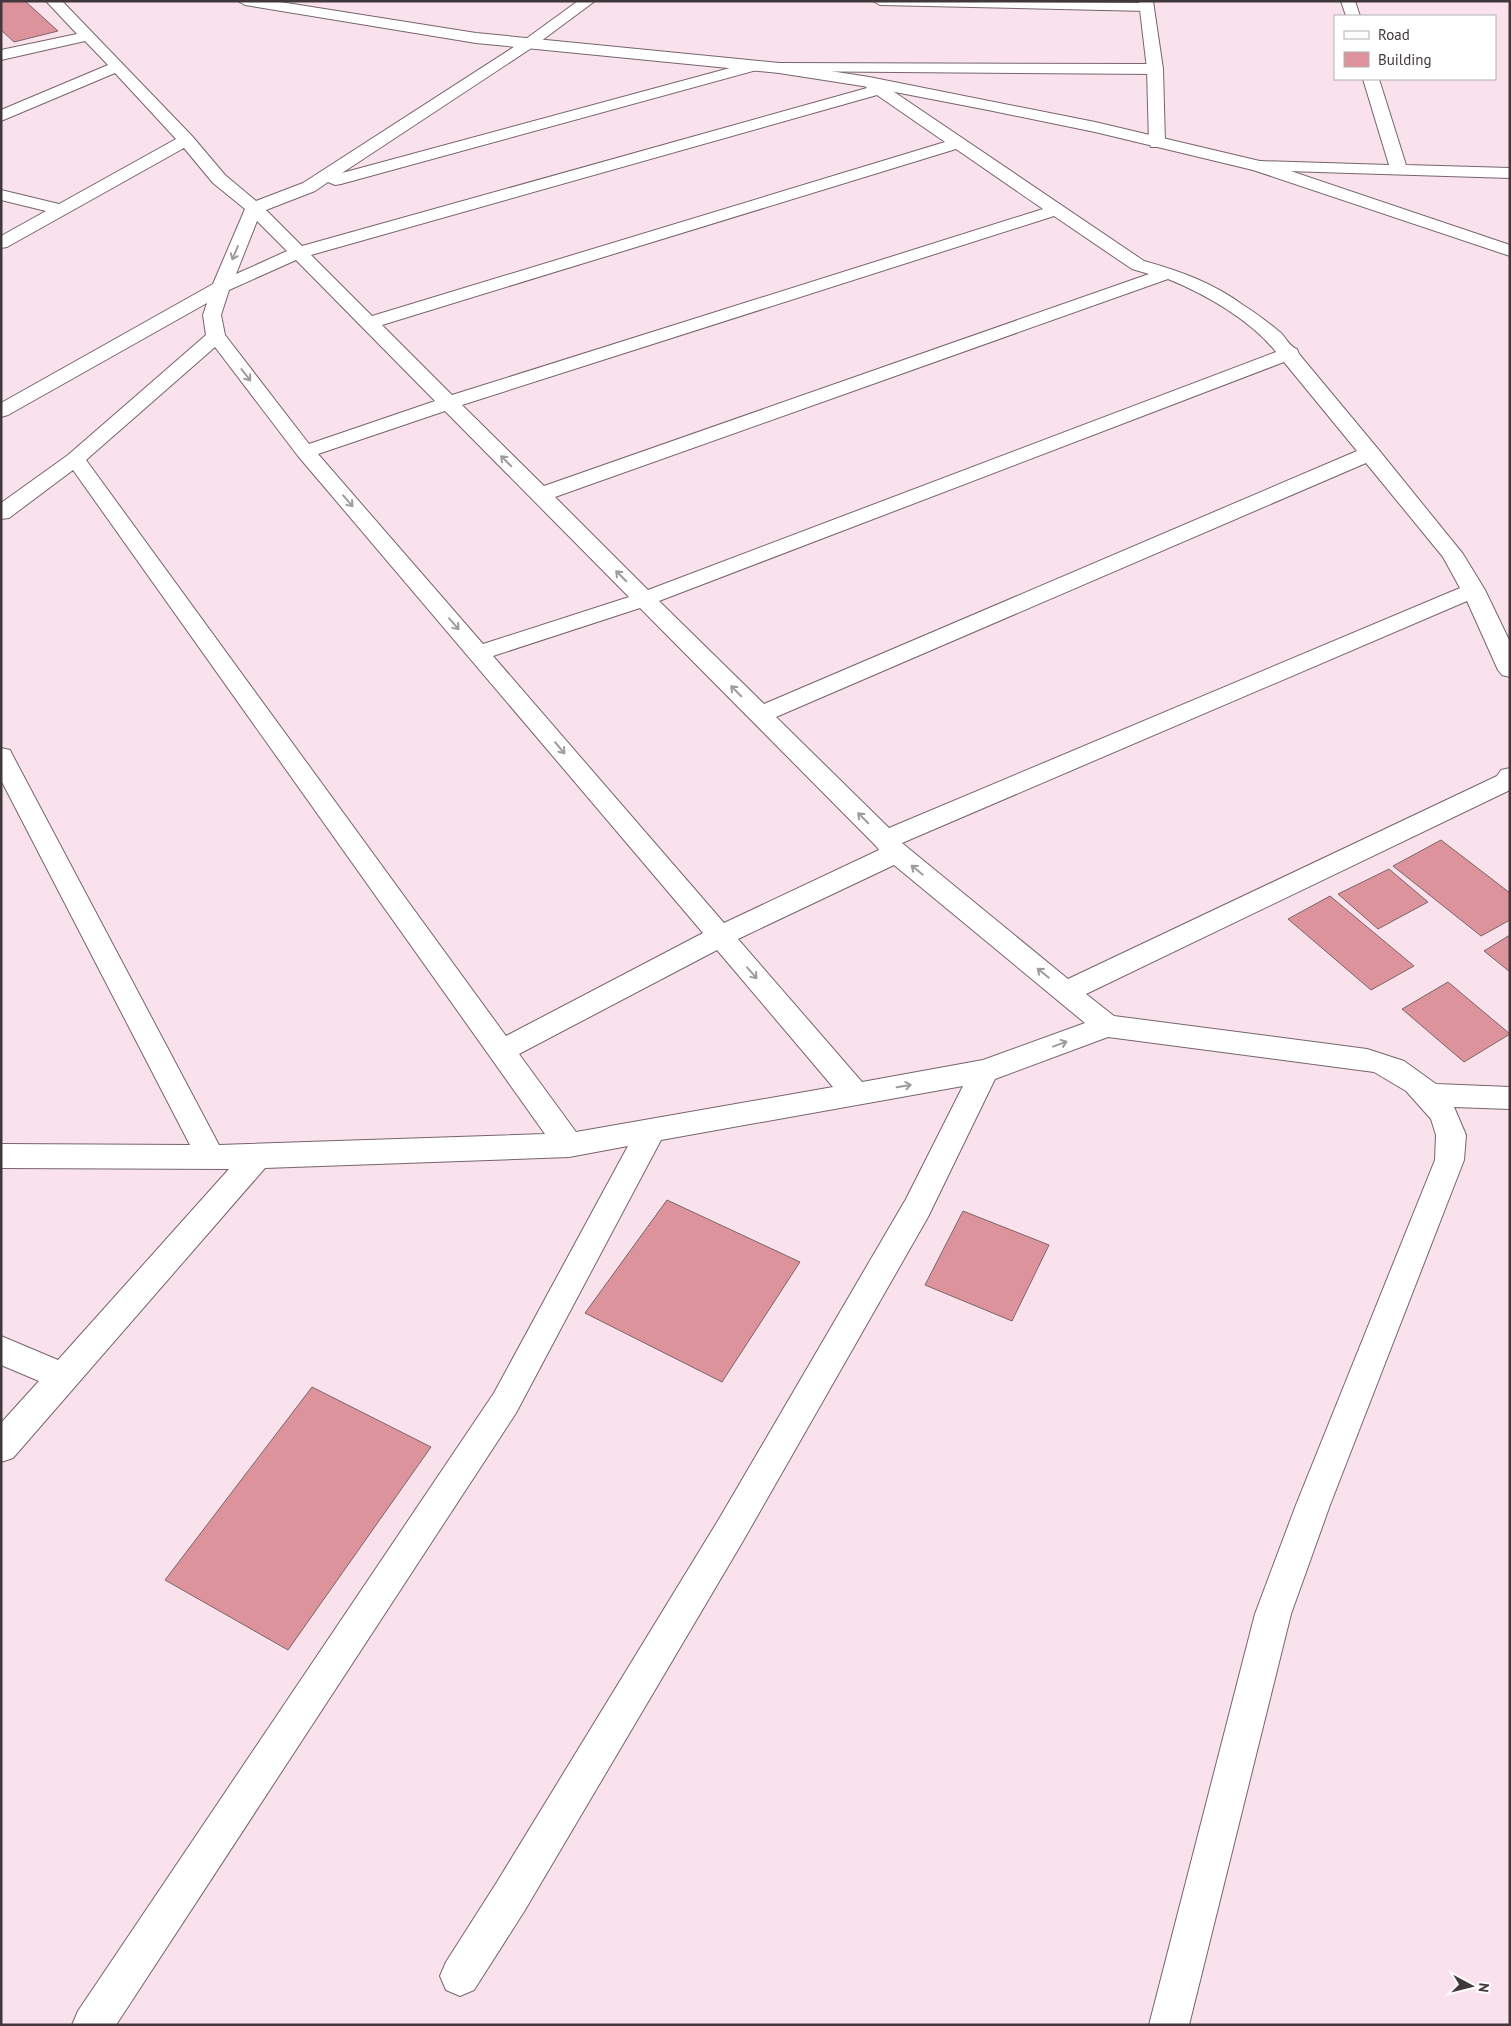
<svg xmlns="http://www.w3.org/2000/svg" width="1511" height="2026" viewBox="0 0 1511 2026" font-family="'PT Sans',sans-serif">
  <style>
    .building { fill: #dd939c; stroke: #7a6567 }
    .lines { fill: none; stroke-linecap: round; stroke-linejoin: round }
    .minor-casing { stroke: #77646c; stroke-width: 2 }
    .tertiary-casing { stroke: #77646c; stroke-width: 2 }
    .secondary-casing { stroke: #77646c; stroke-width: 2 }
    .minor { fill: #fff; fill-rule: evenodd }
    .tertiary { fill: #fff; fill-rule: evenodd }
    .secondary { fill: #fff; fill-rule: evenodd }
    .oneway { stroke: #a09c9e }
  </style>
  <rect width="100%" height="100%" fill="#f9e2ec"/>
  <path class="building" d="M 1,1 L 25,1 L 58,31 L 14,42 L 1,30 Z
    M 1441,840 L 1510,893 L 1510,920 L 1481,936 L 1393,866 Z
    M 1389,869 L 1428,902 L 1378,929 L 1338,894 Z
    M 1330,896 L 1414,966 L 1371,990 L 1288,919 Z
    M 1510,935 L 1510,972 L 1484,951 Z
    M 1448,982 L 1510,1034 L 1464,1062 L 1402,1009 Z
    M 667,1200 L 800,1262 L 722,1382 L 585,1313 Z
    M 963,1211 L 1049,1245 L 1012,1321 L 925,1285 Z
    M 312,1387 L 431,1447 L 288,1650 L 165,1580 Z"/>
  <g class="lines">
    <defs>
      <path id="minor" d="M 46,1 L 62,1 L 192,136 L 225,175 L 256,201 L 303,183 L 523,41 L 578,1 L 595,1 L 533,47 L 342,173 L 752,62 L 764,62 L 766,65 L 764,68 L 341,184 L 335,185 L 328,182 L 315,191 L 266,210 L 302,246 L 867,88 L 861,82 L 863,79 L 875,79 L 1144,261 C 1180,271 1213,283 1243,305 C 1256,313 1269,323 1281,333 C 1286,338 1290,347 1297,349 L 1299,354 L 1378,449 L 1463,554 L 1485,590 L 1510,642 L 1510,677 L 1502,675 L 1498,670 L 1467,601 L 902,843 L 1068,979 L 1497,776 L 1501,770 L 1510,768 L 1510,790 L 1086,994 L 1114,1016 L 1367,1049 L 1404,1061 L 1436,1084 L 1510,1087 L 1510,1109 L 1454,1107 L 1466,1135 L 1464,1160 L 1330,1505 L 1291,1614 L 1189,2025 L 1149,2025 L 1255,1614 L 1296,1505 L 1435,1160 L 1436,1135 L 1431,1119 L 1406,1091 L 1374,1072 L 1108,1037 L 995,1079 L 928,1217 L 743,1541 L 525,1910 L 474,1990 L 460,1996 L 446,1990 L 440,1976 L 446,1962 L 497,1882 L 719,1519 L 906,1199 L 963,1086 L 661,1140 L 516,1413 L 116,2025 L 72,2025 L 78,2011 L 494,1393 L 628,1146 L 569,1157 L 265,1168 L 13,1458 L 1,1462 L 1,1423 L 39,1381 L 1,1365 L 1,1336 L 58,1360 L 229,1169 L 1,1168 L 1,1144 L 190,1145 L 1,780 L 1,748 L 10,750 L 13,756 L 219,1145 L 545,1134 L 73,470 L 9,518 L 1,519 L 1,503 L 68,455 L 206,335 L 203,315 L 207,303 L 8,415 L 1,417 L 1,403 L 213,284 L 245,209 L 213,183 L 184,148 L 7,247 L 1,248 L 1,236 L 46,211 L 1,200 L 1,190 L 59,204 L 176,139 L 115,73 L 1,121 L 1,110 L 108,65 L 85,41 L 1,60 L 1,50 L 77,34 ZM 877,95 L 945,142 L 372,316 L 311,255 ZM 956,149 L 1043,209 L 452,395 L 382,325 ZM 1054,216 L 1132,269 L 1149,274 L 544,486 L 462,405 ZM 257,221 L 287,251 L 236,274 ZM 296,260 L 435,401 L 309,444 L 225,335 L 221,315 L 229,290 ZM 1168,279 C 1205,294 1251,320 1276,352 L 648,590 L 555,497 ZM 215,347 L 298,456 L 703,933 L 506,1036 L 86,460 ZM 1284,362 L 1357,451 L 764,704 L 659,601 ZM 445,411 L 629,597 L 483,644 L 318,454 ZM 1366,463 L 1443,557 L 1460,588 L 889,828 L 776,717 ZM 640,608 L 876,846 L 879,850 L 724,923 L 493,656 ZM 894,865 L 1085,1023 L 983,1060 L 862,1082 L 738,939 ZM 717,950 L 833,1087 L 576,1132 L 519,1054 Z
        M 873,1 L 1147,3 L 1152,4 L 1154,7 L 1152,10 L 1147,11 L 880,5 Z
        M 1341,1 L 1355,1 L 1360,16 L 1346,16 Z
        M 779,63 L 1155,64 L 1161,66 L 1163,69 L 1161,72 L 1155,74 L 773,71 L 771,68 L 773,65 Z
        M 1363,79 L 1379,79 L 1406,165 L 1510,168 L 1510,178 L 1252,170 L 1250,166 L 1252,162 L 1258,161 L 1389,165 Z"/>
      <path id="tertiary" d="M 1139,1 L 1153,1 L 1163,69 L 1165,143 L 1163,147 L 1151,147 L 1149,143 L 1147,69 Z"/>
      <path id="secondary" d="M 238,1 L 274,1 L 476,33 L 779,63 L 869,77 L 1095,122 L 1264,162 L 1510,245 L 1510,256 L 1253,170 L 1095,132 L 988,110 L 869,87 L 779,73 L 476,43 L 245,5 Z"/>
    </defs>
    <use href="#minor" class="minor-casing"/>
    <use href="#tertiary" class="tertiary-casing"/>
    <use href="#secondary" class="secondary-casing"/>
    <use href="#minor" class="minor"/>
    <use href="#tertiary" class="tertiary"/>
    <use href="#secondary" class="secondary"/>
  </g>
  <defs><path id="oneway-shaft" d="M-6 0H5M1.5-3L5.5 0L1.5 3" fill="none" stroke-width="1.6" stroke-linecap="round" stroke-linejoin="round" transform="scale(1.25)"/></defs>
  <g class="oneway">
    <use href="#oneway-shaft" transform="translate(235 253) rotate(113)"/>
    <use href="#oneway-shaft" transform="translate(246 375) rotate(52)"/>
    <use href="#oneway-shaft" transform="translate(506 461) rotate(-135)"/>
    <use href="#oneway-shaft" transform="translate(348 501) rotate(49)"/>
    <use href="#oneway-shaft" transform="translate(621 576) rotate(-135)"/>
    <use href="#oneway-shaft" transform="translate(454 624) rotate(49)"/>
    <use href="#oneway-shaft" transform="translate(736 691) rotate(-135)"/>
    <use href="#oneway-shaft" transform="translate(560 748) rotate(50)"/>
    <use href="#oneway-shaft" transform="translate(863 818) rotate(-135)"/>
    <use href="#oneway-shaft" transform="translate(917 870) rotate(-141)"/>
    <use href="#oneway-shaft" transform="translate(752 973) rotate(49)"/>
    <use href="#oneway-shaft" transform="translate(1043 973) rotate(-141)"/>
    <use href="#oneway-shaft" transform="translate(1060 1044) rotate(-20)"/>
    <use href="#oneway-shaft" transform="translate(904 1086) rotate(-10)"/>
  </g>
  <rect width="1511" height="2026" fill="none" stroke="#41383c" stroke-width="5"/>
  <rect x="1334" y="15" width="162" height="65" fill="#ffffff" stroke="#b3afb1"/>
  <rect x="1344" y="31" width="25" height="8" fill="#ffffff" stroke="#b3afb1"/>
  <text x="1378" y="40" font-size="15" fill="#41383c">Road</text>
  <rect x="1344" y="52" width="25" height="15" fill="#dd939c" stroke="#b3afb1"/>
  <text x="1378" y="65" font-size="15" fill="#41383c">Building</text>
  <g transform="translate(1471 1986) rotate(97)" stroke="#ffffff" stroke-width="4" paint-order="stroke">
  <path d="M0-4L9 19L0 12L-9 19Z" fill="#41383c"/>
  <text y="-8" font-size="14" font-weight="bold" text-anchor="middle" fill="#41383c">N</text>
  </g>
</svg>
